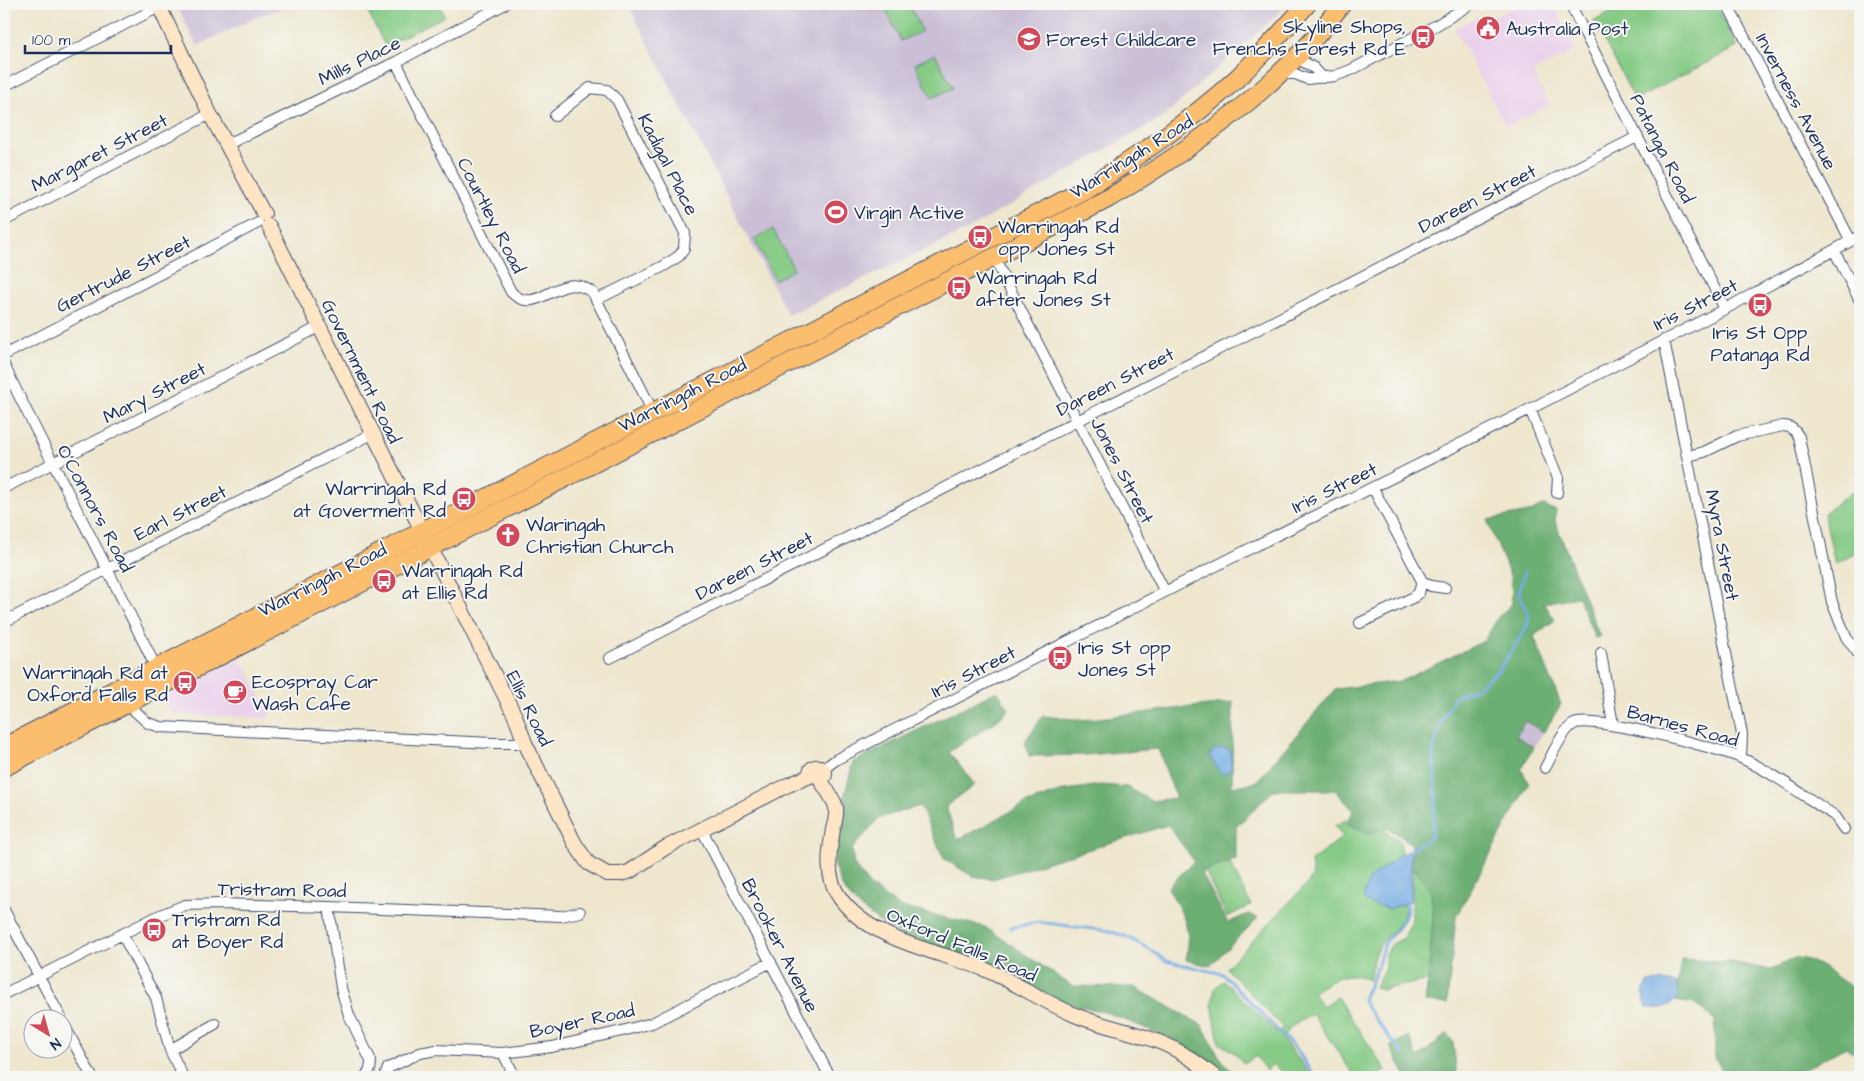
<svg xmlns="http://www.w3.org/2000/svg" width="1864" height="1081" viewBox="0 0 1864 1081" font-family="'Architects Daughter',sans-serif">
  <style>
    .built { fill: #ead1ec }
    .industrial { fill: #cabfd6 }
    .green { fill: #86cb85; stroke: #507d72 }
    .forest { fill: #6caf72; stroke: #446f68 }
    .water { fill: #76ade4; stroke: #486ea1 }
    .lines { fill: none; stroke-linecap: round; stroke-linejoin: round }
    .stream { stroke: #76ade4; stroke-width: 3 }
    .street-casing { stroke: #3b4b6f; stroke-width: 12 }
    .secondary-casing { stroke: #3b4b6f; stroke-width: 16 }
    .highway-casing { stroke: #3b4b6f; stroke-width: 20 }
    .street { stroke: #fff; stroke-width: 10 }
    .secondary { stroke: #fde5c5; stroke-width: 14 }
    .highway { stroke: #fbbd6e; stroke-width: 18 }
    .labels { text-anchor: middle; stroke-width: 4; stroke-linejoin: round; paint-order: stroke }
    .poi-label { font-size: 19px; fill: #1b2f5e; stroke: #f6f6f2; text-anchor: start }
    .street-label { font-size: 19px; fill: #1b2f5e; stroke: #f6f6f2 }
  </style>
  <rect width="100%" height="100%" fill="#f6f6f2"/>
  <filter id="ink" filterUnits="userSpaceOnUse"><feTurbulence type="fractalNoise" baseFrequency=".02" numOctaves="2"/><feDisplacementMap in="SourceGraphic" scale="10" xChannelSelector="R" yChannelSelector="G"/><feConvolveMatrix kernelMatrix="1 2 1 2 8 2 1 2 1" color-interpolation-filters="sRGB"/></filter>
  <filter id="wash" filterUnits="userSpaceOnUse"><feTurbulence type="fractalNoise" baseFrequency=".0096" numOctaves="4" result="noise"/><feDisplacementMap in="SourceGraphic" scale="20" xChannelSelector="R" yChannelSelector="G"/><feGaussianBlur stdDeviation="1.12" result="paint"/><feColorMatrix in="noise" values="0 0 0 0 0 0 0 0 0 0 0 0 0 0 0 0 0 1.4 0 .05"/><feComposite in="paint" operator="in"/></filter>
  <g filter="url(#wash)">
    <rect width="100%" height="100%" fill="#eee7ce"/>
    <path class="built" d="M 1519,4 L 1553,4 L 1576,50 L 1533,72 L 1549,105 L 1506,127 L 1454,28 L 1477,17 L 1481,23 Z
      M 241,657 L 271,718 L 178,714 L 169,710 L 166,702 L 168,695 Z"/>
    <path class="industrial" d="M 176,4 L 294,4 L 259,16 L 197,46 Z
      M 628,4 L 1289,4 L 1163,117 L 967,230 L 788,315 Z
      M 1525,721 L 1544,732 L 1534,747 L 1515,736 Z"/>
    <path class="green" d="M 364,4 L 439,4 L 445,16 L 385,46 Z
      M 883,4 L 909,4 L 922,31 L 901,41 Z
      M 1628,4 L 1715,4 L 1737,47 L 1635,100 L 1594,21 Z
      M 935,54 L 953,88 L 932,98 L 915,64 Z
      M 773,229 L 794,269 L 775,280 L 754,239 Z
      M 1860,486 L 1860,551 L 1835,564 L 1824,513 Z
      M 1358,813 L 1400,841 L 1401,853 L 1389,864 L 1378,872 L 1389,909 L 1404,903 C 1409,922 1385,935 1377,950 C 1371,960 1373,970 1369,980 L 1356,975 L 1335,978 L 1313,993 L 1323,1007 L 1337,997 L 1386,1070 L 1375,1077 L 1355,1077 L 1312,1014 L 1291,1027 L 1282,1038 L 1301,1062 L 1311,1077 L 1284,1077 L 1285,1076 L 1273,1064 L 1266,1071 L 1256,1056 L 1244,1064 L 1236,1054 L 1219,1043 L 1212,1004 L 1215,988 L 1223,980 L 1277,1033 L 1283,1028 L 1226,968 L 1308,883 L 1313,875 L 1311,861 L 1343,837 L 1335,826 Z
      M 1413,853 L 1434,884 L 1434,979 L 1381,990 L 1375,987 L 1385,967 L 1386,952 L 1392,944 L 1404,938 L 1412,920 Z
      M 1228,859 L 1251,905 L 1227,917 L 1205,871 Z"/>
    <path class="forest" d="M 1544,504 L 1548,508 L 1556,510 L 1555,521 L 1600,637 L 1595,638 L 1578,597 L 1544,603 L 1555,620 L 1534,636 L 1561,704 L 1544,732 L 1525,721 L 1516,736 L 1534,747 L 1521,769 L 1529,783 L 1456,917 L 1447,1004 L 1425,1002 L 1428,979 L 1433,915 L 1431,893 L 1412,866 L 1412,844 L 1388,828 L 1367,833 L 1348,824 L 1353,810 L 1335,790 L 1274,790 L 1236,827 L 1236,860 L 1201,872 L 1228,923 L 1248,914 L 1258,918 L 1210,966 L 1186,960 C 1193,927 1182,915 1168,887 L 1194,861 L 1168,825 L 993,879 L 972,876 L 944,859 L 920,806 L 879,818 L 852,849 L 854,865 L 870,886 L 900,907 L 985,927 L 1072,986 L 1134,987 L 1202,1025 L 1219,1056 L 1236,1077 L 1231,1077 L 1172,1039 L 1108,1013 L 1059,1001 L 999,967 L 903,937 L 882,924 L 857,905 L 842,887 L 834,866 L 841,809 L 853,762 L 997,691 L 1009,709 L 998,720 L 949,752 L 975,785 L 946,806 L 957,840 L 1027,803 L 1066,790 L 1101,785 L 1127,787 L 1151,801 L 1176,798 L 1158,749 L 1086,755 L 1029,756 L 1025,741 L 1043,716 L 1082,720 L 1233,702 L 1232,787 L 1256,782 L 1336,689 L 1401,681 L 1484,641 L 1499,616 L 1512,604 L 1511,578 L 1487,520 L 1533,511 Z
      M 1794,958 C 1816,957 1843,982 1860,994 L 1860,1059 L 1846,1047 L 1789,1077 L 1725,1077 L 1715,1057 L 1715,1021 L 1696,1004 L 1675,1001 L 1681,959 L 1730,962 L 1771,970 Z
      M 1447,1034 L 1453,1042 L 1457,1077 L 1406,1077 L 1390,1046 L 1409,1036 L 1417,1058 Z"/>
    <path class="water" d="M 1224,748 L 1231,750 L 1231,770 L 1223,774 L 1219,771 L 1210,756 L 1213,750 Z
      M 1401,853 L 1411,853 L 1411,901 L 1389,909 L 1366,902 L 1363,896 L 1370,878 L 1389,864 Z
      M 1662,981 L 1676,983 L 1678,997 C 1669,1008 1660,1010 1647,1007 C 1642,996 1641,992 1649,982 Z"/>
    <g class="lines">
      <path class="stream" d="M 1407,856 L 1408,852 L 1432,836 L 1436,796 L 1433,752 L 1441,721 L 1455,697 L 1478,687 L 1499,670 L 1527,627 L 1529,613 L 1521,601 L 1519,591 L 1525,571
        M 1010,928 L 1038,922 L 1109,931 L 1127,937 L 1151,950 L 1166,961 L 1223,974 L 1297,1050 L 1314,1077
        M 1403,1054 C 1389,1036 1374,1020 1363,1001 C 1365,990 1372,983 1375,973 C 1379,964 1380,955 1383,947 C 1392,929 1410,923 1407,900"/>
    </g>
  </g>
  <g filter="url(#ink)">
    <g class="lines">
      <defs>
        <path id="street" d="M 1570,4 L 1725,309
          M 1727,4 L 1851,241
          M 1295,57 L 1314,68 L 1323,78
          M 396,62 L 511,292 C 539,320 559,266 593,293 L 653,412
          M 1279,74 L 1295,74 L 1307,79 L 1335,76 L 1351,70 L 1435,26 L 1471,4
          M 4,86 L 159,7
          M 555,116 L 590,88 L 607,90 L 617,100 L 685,233 L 684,249 L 679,256 L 664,266 L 596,300
          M 226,145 L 396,62 L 505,4
          M 4,221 L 210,114
          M 1834,250 L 1860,301
          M 994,258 L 1165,592
          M 1664,340 L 1742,734 L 1741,757
          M 4,355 L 258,223
          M 4,365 C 53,467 108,566 156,668
          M 1530,409 L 1558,478 L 1557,493
          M 1688,456 L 1704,452 L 1737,436 L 1783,426 C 1791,426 1795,430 1799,437 L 1832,602 L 1846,637 L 1860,656
          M 4,488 L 319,327
          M 1373,488 L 1422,581 L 1431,586 L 1445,588
          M 4,622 L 372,434
          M 1360,623 L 1414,597 L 1419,593 L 1422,581
          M 1601,653 L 1613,725
          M 610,658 L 1637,137
          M 126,703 L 148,723 L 161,727 L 492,743 L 525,743
          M 1545,768 C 1552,756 1562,730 1574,724 C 1591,715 1720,748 1741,758 C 1774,773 1804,796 1835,816 L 1844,829
          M 823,769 L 837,759 L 1253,547 L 1530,409 L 1725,309 L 1860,236
          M 701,828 L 830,1077
          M 329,907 L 341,988 L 349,1015 L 371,1061 C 371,1067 370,1074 364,1077
          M 4,910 L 61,1018
          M 122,934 L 156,998 L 170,1050 L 183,1077
          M 4,994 L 158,916 L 185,905 L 220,904 L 329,907 L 561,916 L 580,912
          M 62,1021 L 92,1077
          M 170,1050 L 215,1024
          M 503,1053 L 515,1077
          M 385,1077 L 388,1068 L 420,1053 L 436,1050 L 503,1053 L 552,1047 L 622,1031 L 652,1023 L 771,962"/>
        <path id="secondary" d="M 158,4 L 210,114 L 264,214
          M 269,226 L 515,716 L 525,743 L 575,844 L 588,863 L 607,874 L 620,874 L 629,872 L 665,848 L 788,785 L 810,776
          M 810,776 C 809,769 813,766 820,767 L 825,772 L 825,775 L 821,781
          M 821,781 C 826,789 833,798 836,807 C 837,814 835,822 833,829 C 829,853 825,877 840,898 C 871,941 938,951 984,969 C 1015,982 1044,1002 1075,1015 C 1101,1026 1128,1030 1154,1040 C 1177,1048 1197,1062 1215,1077"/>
        <path id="highway" d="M 4,747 L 1084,190 C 1137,157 1188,123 1234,81 C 1260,57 1284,30 1307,4
          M 4,767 L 1109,198 C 1183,154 1253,105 1311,42 C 1322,30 1332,16 1342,4"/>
      </defs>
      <use href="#street" class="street-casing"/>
      <use href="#secondary" class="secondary-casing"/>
      <use href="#highway" class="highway-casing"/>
      <use href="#street" class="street"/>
      <use href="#secondary" class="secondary"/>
      <use href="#highway" class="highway"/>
    </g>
  </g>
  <defs>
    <symbol id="civic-disc" viewBox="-11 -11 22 22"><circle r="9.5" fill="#d1495b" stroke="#f6f6f2"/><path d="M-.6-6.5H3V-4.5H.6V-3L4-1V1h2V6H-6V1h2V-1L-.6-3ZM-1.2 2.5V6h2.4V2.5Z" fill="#fff"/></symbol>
    <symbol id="bus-disc" viewBox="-11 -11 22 22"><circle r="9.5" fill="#d1495b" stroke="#f6f6f2"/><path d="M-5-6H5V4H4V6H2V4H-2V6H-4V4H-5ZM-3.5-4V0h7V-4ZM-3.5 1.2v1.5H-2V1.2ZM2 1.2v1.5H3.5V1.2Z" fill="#fff"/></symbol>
    <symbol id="school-disc" viewBox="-11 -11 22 22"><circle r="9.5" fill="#d1495b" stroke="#f6f6f2"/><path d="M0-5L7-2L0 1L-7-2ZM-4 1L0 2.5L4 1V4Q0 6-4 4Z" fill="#fff"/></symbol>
    <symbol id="stadium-disc" viewBox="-11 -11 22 22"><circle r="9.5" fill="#d1495b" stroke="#f6f6f2"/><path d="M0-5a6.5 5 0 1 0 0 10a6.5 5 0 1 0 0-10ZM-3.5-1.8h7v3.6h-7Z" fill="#fff"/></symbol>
    <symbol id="church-disc" viewBox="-11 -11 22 22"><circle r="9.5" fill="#d1495b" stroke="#f6f6f2"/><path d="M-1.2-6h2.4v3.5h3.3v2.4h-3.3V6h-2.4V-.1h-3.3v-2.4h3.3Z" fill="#fff"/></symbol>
    <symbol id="cafe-disc" viewBox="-11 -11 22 22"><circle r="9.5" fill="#d1495b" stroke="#f6f6f2"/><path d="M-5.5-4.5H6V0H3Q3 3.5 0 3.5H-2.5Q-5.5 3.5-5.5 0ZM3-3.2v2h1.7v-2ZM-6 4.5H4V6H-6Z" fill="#fff"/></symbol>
  </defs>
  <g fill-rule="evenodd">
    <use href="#civic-disc" x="1474" y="14" width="28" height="28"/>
    <use href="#bus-disc" x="1409" y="23" width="28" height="28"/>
    <use href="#school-disc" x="1015" y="25" width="28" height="28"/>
    <use href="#stadium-disc" x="822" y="198" width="28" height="28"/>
    <use href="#bus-disc" x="966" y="223" width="28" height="28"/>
    <use href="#bus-disc" x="945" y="274" width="28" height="28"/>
    <use href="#bus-disc" x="1746" y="291" width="28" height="28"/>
    <use href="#bus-disc" x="450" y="485" width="28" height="28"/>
    <use href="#church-disc" x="494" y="521" width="28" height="28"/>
    <use href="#bus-disc" x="370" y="567" width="28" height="28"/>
    <use href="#bus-disc" x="1046" y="644" width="28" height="28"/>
    <use href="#bus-disc" x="171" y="669" width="28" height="28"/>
    <use href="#cafe-disc" x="221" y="678" width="28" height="28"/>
    <use href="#bus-disc" x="140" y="916" width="28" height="28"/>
  </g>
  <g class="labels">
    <g class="poi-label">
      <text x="1406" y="33" text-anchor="end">Skyline Shops,<tspan x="1406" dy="22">Frenchs Forest Rd E</tspan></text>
      <text x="1506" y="35">Australia Post</text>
      <text x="1046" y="46">Forest Childcare</text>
      <text x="854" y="219">Virgin Active</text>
      <text x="998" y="233">Warringah Rd<tspan x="998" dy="22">opp Jones St</tspan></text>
      <text x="976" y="284">Warringah Rd<tspan x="976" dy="22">after Jones St</tspan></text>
      <text x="1760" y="339" text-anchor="middle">Iris St Opp<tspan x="1760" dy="22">Patanga Rd</tspan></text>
      <text x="446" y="495" text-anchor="end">Warringah Rd<tspan x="446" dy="22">at Goverment Rd</tspan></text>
      <text x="526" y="531">Waringah<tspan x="526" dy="22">Christian Church</tspan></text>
      <text x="402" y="577">Warringah Rd<tspan x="402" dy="22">at Ellis Rd</tspan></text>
      <text x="1078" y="654">Iris St opp<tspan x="1078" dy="22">Jones St</tspan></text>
      <text x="168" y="679" text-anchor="end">Warringah Rd at<tspan x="168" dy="22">Oxford Falls Rd</tspan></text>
      <text x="252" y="688">Ecospray Car<tspan x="252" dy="22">Wash Cafe</tspan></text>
      <text x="172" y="926">Tristram Rd<tspan x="172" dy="22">at Boyer Rd</tspan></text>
    </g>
    <g class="street-label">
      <text transform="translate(359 60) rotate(-26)" y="7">Mills Place</text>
      <text transform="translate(1797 101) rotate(62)" y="7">Inverness Avenue</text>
      <text transform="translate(1663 148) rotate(63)" y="7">Patanga Road</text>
      <text transform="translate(99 152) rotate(-27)" y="7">Margaret Street</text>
      <text transform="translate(1131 156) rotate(-32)" y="7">Warringah Road</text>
      <text transform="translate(669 164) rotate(63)" y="7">Kadigal Place</text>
      <text transform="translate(1477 198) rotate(-27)" y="7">Dareen Street</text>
      <text transform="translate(492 215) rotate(63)" y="7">Courtley Road</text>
      <text transform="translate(123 273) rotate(-27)" y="7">Gertrude Street</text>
      <text transform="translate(1695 304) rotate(-27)" y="7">Iris Street</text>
      <text transform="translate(362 371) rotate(64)" y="7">Government Road</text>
      <text transform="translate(1115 381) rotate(-27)" y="7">Dareen Street</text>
      <text transform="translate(154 392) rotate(-27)" y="7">Mary Street</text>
      <text transform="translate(682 394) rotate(-27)" y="7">Warringah Road</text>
      <text transform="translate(1123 470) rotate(63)" y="7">Jones Street</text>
      <text transform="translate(1334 487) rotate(-26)" y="7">Iris Street</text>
      <text transform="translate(96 508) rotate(62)" y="7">O'Connors Road</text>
      <text transform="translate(180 512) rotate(-27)" y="7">Earl Street</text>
      <text transform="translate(1723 545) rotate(79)" y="7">Myra Street</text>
      <text transform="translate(754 565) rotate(-27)" y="7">Dareen Street</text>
      <text transform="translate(322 579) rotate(-27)" y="7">Warringah Road</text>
      <text transform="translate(973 671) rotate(-27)" y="7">Iris Street</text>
      <text transform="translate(530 708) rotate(64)" y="7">Ellis Road</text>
      <text transform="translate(1683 725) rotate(15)" y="7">Barnes Road</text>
      <text transform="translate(282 889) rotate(1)" y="7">Tristram Road</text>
      <text transform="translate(962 944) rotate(23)" y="7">Oxford Falls Road</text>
      <text transform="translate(781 945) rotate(63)" y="7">Brooker Avenue</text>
      <text transform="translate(582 1020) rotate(-12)" y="7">Boyer Road</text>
    </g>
  </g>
  <rect width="1864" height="1081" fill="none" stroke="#f6f6f2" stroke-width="20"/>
  <g transform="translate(48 1034) rotate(143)"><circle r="24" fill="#f6f6f2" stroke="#9ea6b7"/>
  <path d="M0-4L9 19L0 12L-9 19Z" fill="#d1495b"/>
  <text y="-8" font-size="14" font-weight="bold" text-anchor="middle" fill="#1b2f5e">N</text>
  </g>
  <path d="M25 45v8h146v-8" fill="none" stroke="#1b2f5e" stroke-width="2.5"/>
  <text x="32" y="45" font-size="15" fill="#1b2f5e" stroke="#f6f6f2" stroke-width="4" paint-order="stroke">100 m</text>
</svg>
